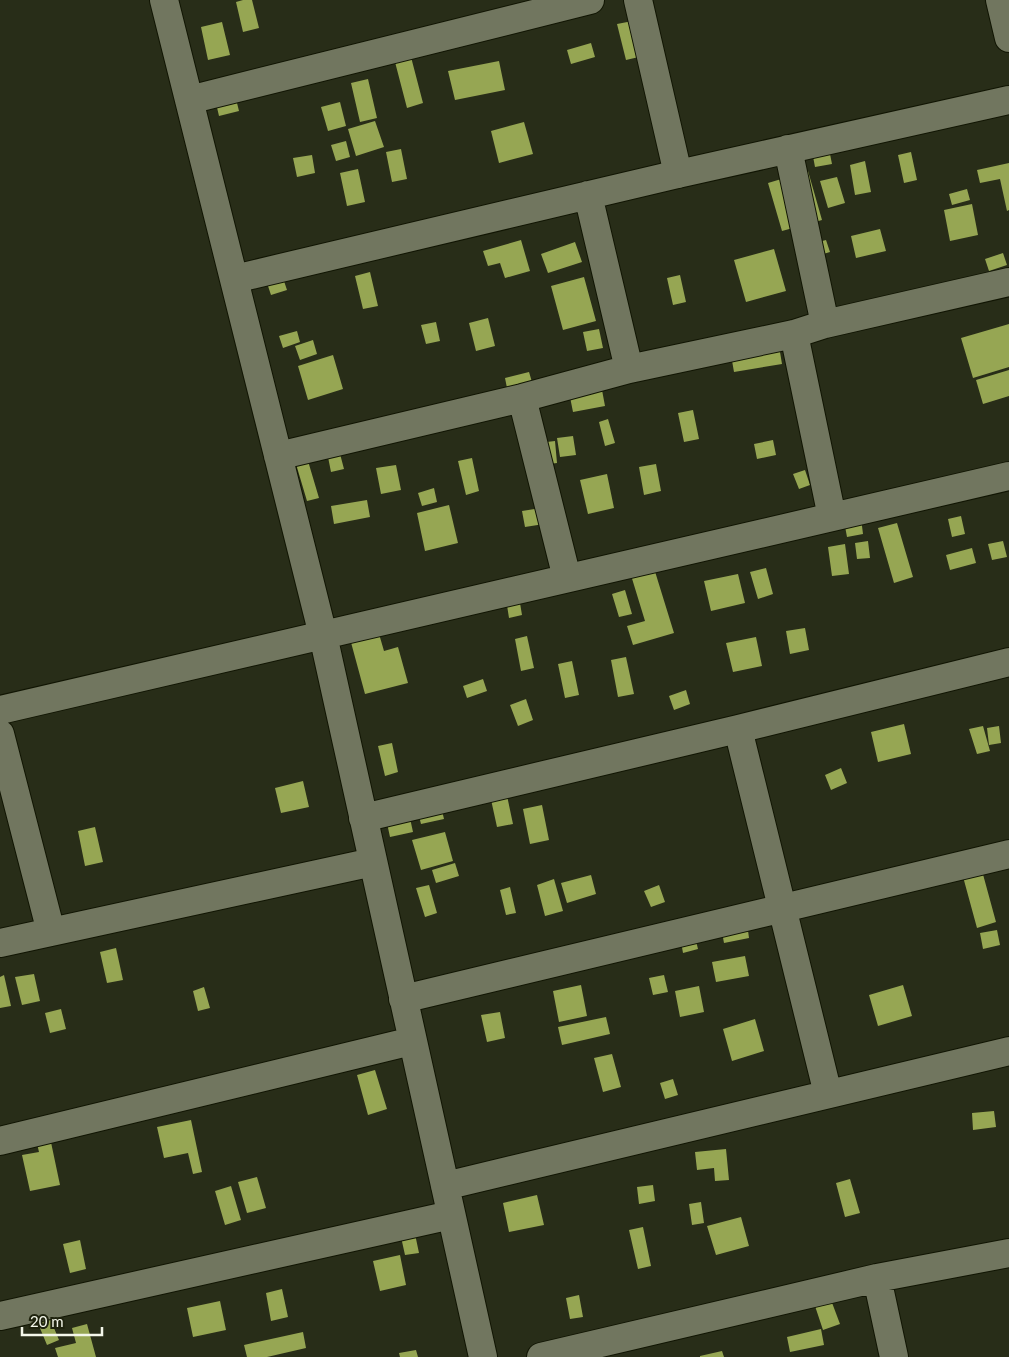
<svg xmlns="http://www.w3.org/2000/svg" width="1009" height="1357" viewBox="0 0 1009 1357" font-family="Lato,sans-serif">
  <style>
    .building { fill: #96a653 }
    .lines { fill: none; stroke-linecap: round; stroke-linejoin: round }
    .minor-casing { stroke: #111503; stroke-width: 30 }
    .minor { stroke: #71765f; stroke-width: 28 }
  </style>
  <rect width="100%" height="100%" fill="#282d18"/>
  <path class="building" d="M 243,0 L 252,0 L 259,28 L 243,32 L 236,2 Z
    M 648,18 L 656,53 L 626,60 L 617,24 Z
    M 222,22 L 230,55 L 208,60 L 201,27 Z
    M 591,43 L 595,57 L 571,64 L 567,50 Z
    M 411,57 L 423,103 L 407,108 L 395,62 Z
    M 499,61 L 505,90 L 455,100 L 448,71 Z
    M 368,79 L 377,118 L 360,122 L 351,83 Z
    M 235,95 L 239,111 L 219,116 L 215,99 Z
    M 340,102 L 346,126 L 328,131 L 321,107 Z
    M 375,121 L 384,147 L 356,156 L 348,129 Z
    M 524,122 L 533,154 L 499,163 L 491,131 Z
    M 346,141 L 350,157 L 336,161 L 331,145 Z
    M 401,149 L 407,179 L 392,182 L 386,152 Z
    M 829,149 L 832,164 L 815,167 L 812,151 Z
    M 911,152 L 917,180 L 904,183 L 898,155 Z
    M 312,155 L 315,173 L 297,177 L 293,158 Z
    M 865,161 L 871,192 L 855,195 L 850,165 Z
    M 1009,163 L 1009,210 L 1007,211 L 1000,179 L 980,183 L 977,170 Z
    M 358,169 L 365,202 L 347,206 L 340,173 Z
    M 808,171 L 822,220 L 782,231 L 768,183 Z
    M 837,177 L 845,203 L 828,208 L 820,181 Z
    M 967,189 L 970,200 L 952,205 L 949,194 Z
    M 972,204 L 978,235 L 950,241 L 944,210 Z
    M 880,229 L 886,251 L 856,258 L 851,236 Z
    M 521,240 L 530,271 L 505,278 L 500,263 L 488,266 L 483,251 Z
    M 826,240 L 830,252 L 803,260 L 799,247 Z
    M 575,242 L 582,262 L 548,273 L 541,254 Z
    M 774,249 L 786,291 L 746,302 L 734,260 Z
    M 1003,253 L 1007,265 L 989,271 L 985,259 Z
    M 370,272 L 378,306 L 363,309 L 355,276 Z
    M 282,275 L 287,290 L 271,295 L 266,280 Z
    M 680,275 L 686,302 L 673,305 L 667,278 Z
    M 584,277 L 596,321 L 563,330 L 551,286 Z
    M 488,318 L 495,346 L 476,351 L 469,323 Z
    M 436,322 L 440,341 L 426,344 L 421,325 Z
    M 1009,324 L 1009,367 L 973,378 L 961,338 Z
    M 599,329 L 603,348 L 587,351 L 583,332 Z
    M 297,331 L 300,342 L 283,348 L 279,336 Z
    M 313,340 L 317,354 L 300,360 L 295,346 Z
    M 779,346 L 782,364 L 734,372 L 731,355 Z
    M 333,355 L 343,389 L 308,400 L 298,366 Z
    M 1009,370 L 1009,396 L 983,404 L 976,380 Z
    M 529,372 L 532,382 L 507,388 L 505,378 Z
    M 602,390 L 605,406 L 573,412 L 570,397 Z
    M 693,410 L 699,439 L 684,442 L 678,413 Z
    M 608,419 L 615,443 L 605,446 L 599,422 Z
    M 573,436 L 576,455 L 560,457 L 557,438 Z
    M 773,440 L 776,455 L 757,459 L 754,444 Z
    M 555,441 L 557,463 L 541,465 L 538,443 Z
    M 339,450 L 344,469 L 331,472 L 327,452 Z
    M 472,458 L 479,491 L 466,495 L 458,461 Z
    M 308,461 L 319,498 L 307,501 L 296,464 Z
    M 656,464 L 661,491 L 644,495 L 639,467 Z
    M 396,465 L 401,490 L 381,494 L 376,468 Z
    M 805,470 L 810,485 L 799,489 L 793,474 Z
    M 607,474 L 614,508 L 588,514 L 580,480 Z
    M 434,488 L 437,502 L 422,506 L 418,493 Z
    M 367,500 L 370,517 L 334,524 L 331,506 Z
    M 449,505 L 458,543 L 425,551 L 417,513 Z
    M 541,508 L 544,524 L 525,527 L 522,511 Z
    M 961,516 L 965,534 L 952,537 L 948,519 Z
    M 861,518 L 863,534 L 847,537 L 844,521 Z
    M 897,523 L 913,577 L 894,583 L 878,528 Z
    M 868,541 L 870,558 L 857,559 L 855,543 Z
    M 1003,541 L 1007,557 L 992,560 L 988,544 Z
    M 845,544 L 849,574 L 832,576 L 828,547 Z
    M 972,548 L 976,563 L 950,570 L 946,555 Z
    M 653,565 L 674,633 L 633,645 L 627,626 L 645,621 L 630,572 Z
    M 766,568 L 773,594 L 758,599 L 750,572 Z
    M 738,574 L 745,603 L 711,611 L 704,581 Z
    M 625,590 L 632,614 L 619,617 L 612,594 Z
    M 519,597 L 522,615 L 509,618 L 506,599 Z
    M 377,627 L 384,651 L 398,647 L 408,683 L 365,694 L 349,635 Z
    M 805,628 L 809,650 L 790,654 L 786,631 Z
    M 527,636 L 534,668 L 521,671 L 515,639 Z
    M 756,637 L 762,666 L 733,672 L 726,643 Z
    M 626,657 L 634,694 L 618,697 L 611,660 Z
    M 572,661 L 579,695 L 565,698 L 558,664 Z
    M 483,679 L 487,691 L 467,698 L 463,686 Z
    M 686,690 L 690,704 L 674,710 L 669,696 Z
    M 526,699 L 533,720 L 518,726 L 510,705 Z
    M 904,724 L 911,754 L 878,762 L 871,732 Z
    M 983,726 L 990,751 L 977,754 L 969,729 Z
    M 999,726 L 1001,743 L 989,745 L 987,728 Z
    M 392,743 L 398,772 L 385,776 L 378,746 Z
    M 841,768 L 847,783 L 831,790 L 825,775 Z
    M 303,781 L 309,807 L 281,813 L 275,788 Z
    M 506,791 L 513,824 L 497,827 L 490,795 Z
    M 440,802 L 444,819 L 421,824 L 417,808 Z
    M 542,805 L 549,840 L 530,844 L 523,809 Z
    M 408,809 L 413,832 L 390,837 L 385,814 Z
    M 95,827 L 103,862 L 85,866 L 78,831 Z
    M 445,832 L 453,861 L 421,870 L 412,840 Z
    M 978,856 L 996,922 L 977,928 L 959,862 Z
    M 455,863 L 459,876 L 436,883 L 432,870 Z
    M 591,875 L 596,894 L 567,903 L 561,883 Z
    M 554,879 L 563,911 L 545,916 L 537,885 Z
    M 429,885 L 437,913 L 425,917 L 416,888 Z
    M 659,885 L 665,902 L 651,907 L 644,891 Z
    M 510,887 L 516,913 L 506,915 L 500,890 Z
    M 747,923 L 749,938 L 724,943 L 721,927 Z
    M 997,930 L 1000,945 L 983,949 L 980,933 Z
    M 694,933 L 698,949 L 683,953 L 680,936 Z
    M 116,948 L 123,980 L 107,983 L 100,952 Z
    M 745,956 L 749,976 L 716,982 L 712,962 Z
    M 34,974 L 40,1001 L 22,1005 L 15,977 Z
    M 4,975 L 11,1006 L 0,1008 L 0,977 Z
    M 664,975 L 668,992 L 653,995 L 649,978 Z
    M 581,985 L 587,1016 L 559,1022 L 553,991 Z
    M 903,985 L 912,1016 L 878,1026 L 869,995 Z
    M 699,986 L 704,1012 L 680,1017 L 675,991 Z
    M 204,987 L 210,1008 L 198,1011 L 193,991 Z
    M 61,1009 L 66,1029 L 50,1033 L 45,1013 Z
    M 500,1012 L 505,1038 L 487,1042 L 481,1015 Z
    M 606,1017 L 610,1034 L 562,1045 L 558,1027 Z
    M 755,1019 L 764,1051 L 732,1061 L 723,1029 Z
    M 612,1054 L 621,1087 L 603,1092 L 594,1058 Z
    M 375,1070 L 387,1109 L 368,1115 L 357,1075 Z
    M 673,1079 L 678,1095 L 665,1099 L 660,1083 Z
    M 994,1111 L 996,1127 L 973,1130 L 972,1113 Z
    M 191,1120 L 202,1172 L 193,1174 L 188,1153 L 164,1158 L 157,1127 Z
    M 48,1128 L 60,1185 L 30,1191 L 22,1155 L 39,1152 L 34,1131 Z
    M 726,1149 L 729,1180 L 715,1181 L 714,1168 L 697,1170 L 695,1152 Z
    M 257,1177 L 266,1208 L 247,1213 L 238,1182 Z
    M 850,1179 L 860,1213 L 845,1217 L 836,1183 Z
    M 653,1185 L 655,1201 L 639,1204 L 637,1187 Z
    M 231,1186 L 241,1220 L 225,1225 L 215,1191 Z
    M 537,1195 L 544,1225 L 509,1232 L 503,1203 Z
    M 701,1202 L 704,1223 L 692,1225 L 689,1204 Z
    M 741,1217 L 749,1246 L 716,1255 L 707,1226 Z
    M 643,1227 L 651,1266 L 638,1269 L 629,1230 Z
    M 415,1234 L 419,1253 L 405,1255 L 401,1237 Z
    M 80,1240 L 86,1269 L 70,1273 L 63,1244 Z
    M 400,1255 L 406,1285 L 380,1291 L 373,1261 Z
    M 282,1289 L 288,1317 L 271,1321 L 266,1293 Z
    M 579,1295 L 583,1317 L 570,1319 L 566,1298 Z
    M 831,1300 L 840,1324 L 823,1330 L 815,1306 Z
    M 220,1301 L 226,1330 L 193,1337 L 187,1308 Z
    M 49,1316 L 59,1340 L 47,1345 L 37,1321 Z
    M 87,1324 L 96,1357 L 58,1357 L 55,1348 L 76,1343 L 72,1328 Z
    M 821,1329 L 824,1345 L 790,1352 L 787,1337 Z
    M 303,1332 L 306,1348 L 267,1357 L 247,1357 L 244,1345 Z
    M 416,1350 L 418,1357 L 400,1357 L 399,1353 Z
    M 722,1351 L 724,1357 L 700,1357 L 700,1356 Z"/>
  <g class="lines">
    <defs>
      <path id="minor" d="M 164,0 L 323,635 L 483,1357
        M 638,0 L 678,174
        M 1000,0 L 1009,38
        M 189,100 L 590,0
        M 788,149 L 825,324
        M 588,195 L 629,369
        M 234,279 L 678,174 L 1009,100
        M 794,334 L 832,517
        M 522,398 L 567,578
        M 278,456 L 522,398 L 629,369 L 794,334 L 825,324 L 1009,282
        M 0,710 L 1009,476
        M 738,729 L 828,1094
        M 0,734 L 51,932
        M 363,818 L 738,729 L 1009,662
        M 0,943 L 373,862
        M 403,999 L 1009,854
        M 0,1141 L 412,1041
        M 445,1186 L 1009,1051
        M 877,1278 L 894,1357
        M 0,1316 L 451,1215
        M 541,1357 L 877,1278 L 1009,1253"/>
    </defs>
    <use href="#minor" class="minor-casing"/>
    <use href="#minor" class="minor"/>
  </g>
  <path d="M22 1327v8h80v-8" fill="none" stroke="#f4f7ea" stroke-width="2.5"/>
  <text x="30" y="1327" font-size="15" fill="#f4f7ea" stroke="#1f230e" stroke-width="4" paint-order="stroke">20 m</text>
</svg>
